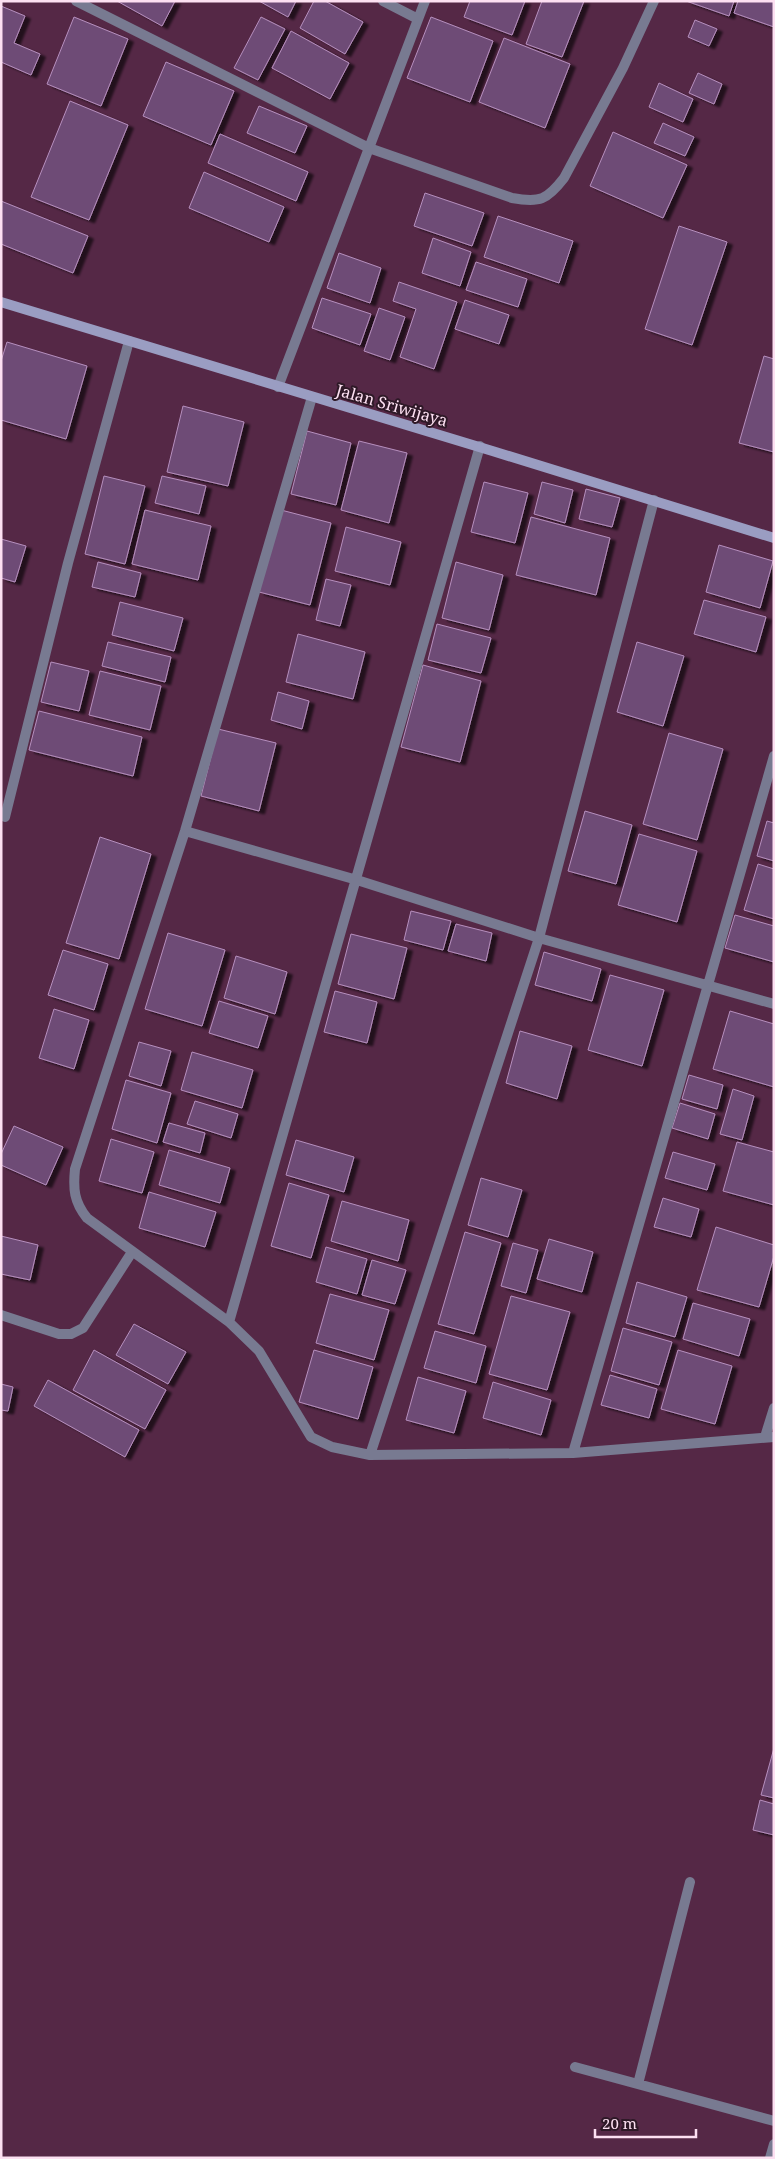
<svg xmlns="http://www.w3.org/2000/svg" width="775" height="2159" viewBox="0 0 775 2159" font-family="'Noto Serif',serif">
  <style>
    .building { fill: #6e4b76; stroke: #b68fbe; filter: url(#shadow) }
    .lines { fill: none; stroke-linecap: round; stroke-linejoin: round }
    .street { stroke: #787a91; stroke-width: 10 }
    .secondary { stroke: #9a9dc2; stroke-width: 10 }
    .labels { text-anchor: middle; stroke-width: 4; stroke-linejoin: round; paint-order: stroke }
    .street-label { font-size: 16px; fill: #fde0f2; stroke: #2e1927 }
  </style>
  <defs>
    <filter id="shadow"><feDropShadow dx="5.5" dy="3" stdDeviation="1" flood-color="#0009"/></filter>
  </defs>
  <rect width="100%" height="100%" fill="#552846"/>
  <path class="building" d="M 117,1 L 175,1 L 162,26 Z
    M 259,1 L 296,1 L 288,17 Z
    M 314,1 L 325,1 L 363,22 L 345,54 L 300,28 Z
    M 470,1 L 525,1 L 512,35 L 464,17 Z
    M 542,1 L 584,1 L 562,57 L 526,44 Z
    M 686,1 L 734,1 L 729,16 Z
    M 738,1 L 774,1 L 774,27 L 734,13 Z
    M 1,6 L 25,16 L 14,43 L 40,54 L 31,75 L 1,62 Z
    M 74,17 L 128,39 L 101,106 L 47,84 Z
    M 261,17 L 285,29 L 258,80 L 234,68 Z
    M 431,17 L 493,41 L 470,102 L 407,78 Z
    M 695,20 L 717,29 L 709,46 L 688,37 Z
    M 291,31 L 349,63 L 330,99 L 272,68 Z
    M 504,38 L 570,64 L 545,128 L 479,102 Z
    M 166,62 L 234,91 L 211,145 L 143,116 Z
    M 698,73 L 722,84 L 714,104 L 689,93 Z
    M 659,83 L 693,99 L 683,122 L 649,107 Z
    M 70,101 L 128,125 L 89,220 L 31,197 Z
    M 259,106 L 307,126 L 295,153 L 247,133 Z
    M 663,123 L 694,137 L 685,156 L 654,143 Z
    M 613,132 L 687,165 L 663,218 L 590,186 Z
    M 220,134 L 308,172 L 296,201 L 208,163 Z
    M 204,172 L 284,207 L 269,242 L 189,208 Z
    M 425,193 L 484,213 L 472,246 L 414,226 Z
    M 1,201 L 88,236 L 73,273 L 1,244 Z
    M 498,216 L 573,241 L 559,283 L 484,257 Z
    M 679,226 L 727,242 L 692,345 L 645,329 Z
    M 433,238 L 471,252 L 460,286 L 422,273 Z
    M 339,253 L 381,268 L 370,303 L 327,288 Z
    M 476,262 L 527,279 L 518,307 L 466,290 Z
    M 399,282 L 457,302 L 434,369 L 400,357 L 416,309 L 393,301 Z
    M 322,298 L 371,314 L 360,345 L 312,328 Z
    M 465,300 L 509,315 L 499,344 L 455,329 Z
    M 379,308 L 405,317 L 390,360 L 364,351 Z
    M 7,342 L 87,366 L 66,439 L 1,420 L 1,361 Z
    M 764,356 L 774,359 L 774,452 L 739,443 Z
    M 183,406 L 244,422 L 228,486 L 167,472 Z
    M 307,431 L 351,443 L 336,505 L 291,494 Z
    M 359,441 L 407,453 L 389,523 L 341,510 Z
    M 104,476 L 145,486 L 125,564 L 85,554 Z
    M 162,476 L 206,486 L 199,514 L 155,503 Z
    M 484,482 L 528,493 L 515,543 L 471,532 Z
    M 542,482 L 573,490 L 565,523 L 534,514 Z
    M 586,489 L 620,498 L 612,527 L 579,519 Z
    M 145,510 L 211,526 L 198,580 L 132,564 Z
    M 281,510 L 331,523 L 310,605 L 259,592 Z
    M 531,517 L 610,538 L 596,595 L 516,575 Z
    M 346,527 L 401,542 L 390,585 L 335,571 Z
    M 1,539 L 26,546 L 15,582 L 1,578 Z
    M 719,545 L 773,561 L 760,608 L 706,592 Z
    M 98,562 L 141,573 L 135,597 L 92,587 Z
    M 456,562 L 503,575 L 489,630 L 442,618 Z
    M 326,579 L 351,585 L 340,626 L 316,620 Z
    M 704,600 L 766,617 L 756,652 L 694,634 Z
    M 120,602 L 183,618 L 174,651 L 112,635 Z
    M 437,624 L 491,638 L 481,673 L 428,660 Z
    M 298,634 L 365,652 L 353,699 L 286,682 Z
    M 108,642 L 171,657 L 165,682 L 102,666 Z
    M 637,642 L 684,656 L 663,726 L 617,712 Z
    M 51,662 L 89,671 L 79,711 L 41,702 Z
    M 423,665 L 481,681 L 460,762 L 401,747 Z
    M 100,671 L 161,686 L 150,730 L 89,715 Z
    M 278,692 L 309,701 L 302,729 L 271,720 Z
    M 39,711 L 142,737 L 133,776 L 29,750 Z
    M 218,729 L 276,743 L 259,811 L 201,796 Z
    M 669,733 L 723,749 L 697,840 L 643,824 Z
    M 585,811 L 632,825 L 616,884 L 568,871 Z
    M 767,821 L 774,823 L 774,861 L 757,856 Z
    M 639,834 L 697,851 L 677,922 L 618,905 Z
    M 100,837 L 151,854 L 119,959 L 66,943 Z
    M 758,864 L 774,869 L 774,919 L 744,910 Z
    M 411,911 L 451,921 L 443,950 L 404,940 Z
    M 735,915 L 774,926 L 774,962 L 725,948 Z
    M 456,924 L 492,933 L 486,961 L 448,951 Z
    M 168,933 L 225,950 L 202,1026 L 145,1009 Z
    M 351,934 L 407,948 L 394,999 L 338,984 Z
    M 63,950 L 108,964 L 94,1010 L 48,995 Z
    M 544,952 L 601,969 L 592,1001 L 535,985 Z
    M 236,956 L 287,972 L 275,1014 L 224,998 Z
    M 610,975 L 664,990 L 642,1066 L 588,1050 Z
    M 335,991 L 377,1002 L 367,1043 L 324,1032 Z
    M 219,1001 L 268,1016 L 258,1048 L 209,1033 Z
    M 54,1009 L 89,1020 L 74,1069 L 39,1058 Z
    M 730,1011 L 774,1024 L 774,1087 L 713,1069 Z
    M 520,1031 L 572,1046 L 557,1099 L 506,1083 Z
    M 139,1042 L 171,1051 L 161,1086 L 129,1076 Z
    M 192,1052 L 253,1070 L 242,1108 L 181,1090 Z
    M 689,1075 L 723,1085 L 717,1109 L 682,1099 Z
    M 126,1080 L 171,1093 L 157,1143 L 112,1129 Z
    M 733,1089 L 754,1096 L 742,1140 L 720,1134 Z
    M 195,1101 L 238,1114 L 231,1138 L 187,1124 Z
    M 680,1103 L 715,1114 L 708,1139 L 672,1128 Z
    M 169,1123 L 205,1133 L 200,1153 L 163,1142 Z
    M 14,1126 L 63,1147 L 46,1185 L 1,1165 L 1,1154 Z
    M 111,1139 L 154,1152 L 142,1193 L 99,1181 Z
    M 296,1140 L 354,1157 L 344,1192 L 286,1175 Z
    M 737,1142 L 774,1152 L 774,1205 L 723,1191 Z
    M 169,1150 L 230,1168 L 220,1203 L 159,1185 Z
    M 673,1152 L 715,1164 L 707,1190 L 665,1178 Z
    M 481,1178 L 522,1190 L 508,1237 L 468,1225 Z
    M 289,1183 L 329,1195 L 311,1258 L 271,1246 Z
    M 149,1192 L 216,1212 L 205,1247 L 139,1228 Z
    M 663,1198 L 699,1209 L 691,1237 L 654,1227 Z
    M 342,1201 L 409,1220 L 398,1261 L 331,1241 Z
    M 716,1227 L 774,1245 L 774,1256 L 759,1307 L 697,1290 Z
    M 465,1232 L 501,1243 L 474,1334 L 438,1324 Z
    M 1,1236 L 38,1245 L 30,1280 L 1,1274 Z
    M 549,1239 L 593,1252 L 582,1292 L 537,1279 Z
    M 513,1243 L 538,1250 L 526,1293 L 501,1286 Z
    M 326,1247 L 367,1259 L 357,1294 L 316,1282 Z
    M 372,1260 L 406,1270 L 395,1304 L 362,1295 Z
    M 637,1282 L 687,1297 L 675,1337 L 626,1323 Z
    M 330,1294 L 389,1310 L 374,1360 L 316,1343 Z
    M 511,1296 L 570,1312 L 547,1390 L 489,1374 Z
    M 693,1303 L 750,1319 L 739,1356 L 683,1339 Z
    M 134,1324 L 186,1352 L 168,1384 L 116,1355 Z
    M 623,1328 L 672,1342 L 659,1385 L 611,1371 Z
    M 435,1331 L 486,1346 L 476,1383 L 424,1368 Z
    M 94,1350 L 166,1390 L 145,1429 L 73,1390 Z
    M 314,1350 L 373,1367 L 358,1419 L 299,1402 Z
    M 678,1350 L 732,1366 L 715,1424 L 661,1409 Z
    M 610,1375 L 657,1389 L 649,1418 L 601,1405 Z
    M 418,1377 L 466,1391 L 454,1433 L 406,1420 Z
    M 48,1380 L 139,1430 L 125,1457 L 34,1406 Z
    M 493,1382 L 551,1400 L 541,1435 L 483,1418 Z
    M 1,1384 L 13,1387 L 8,1411 L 1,1410 Z
    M 774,1748 L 774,1798 L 761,1795 Z
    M 760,1800 L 774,1804 L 774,1835 L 753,1830 Z"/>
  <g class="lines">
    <path class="street" d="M 76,1 L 369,148 L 512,198 C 540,203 547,200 564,178 L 623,68 L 654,1
      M 383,1 L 418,19
      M 278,387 L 425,1
      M 312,397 L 185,831 L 75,1169 C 73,1189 74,1202 87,1218 L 229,1322 L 259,1351 L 311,1437 L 332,1447 L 370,1455 L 573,1453 L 774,1437
      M 5,817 L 68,563 L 129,341
      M 185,831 L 357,880 L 539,938 L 774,1004
      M 1,1315 L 59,1334 L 71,1334 L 83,1328 L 132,1252
      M 229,1322 L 480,446
      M 765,1437 L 774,1408
      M 573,1453 L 774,756
      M 370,1455 L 539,938 L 654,500
      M 575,2067 L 774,2121
      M 638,2084 L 690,1882
      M 770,2158 L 774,2144"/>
    <path class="secondary" d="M 1,302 C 259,381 517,457 774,538"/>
  </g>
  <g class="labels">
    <g class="street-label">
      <text transform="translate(392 405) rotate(16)" y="6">Jalan Sriwijaya</text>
    </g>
  </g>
  <rect width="775" height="2159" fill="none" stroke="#fde0f2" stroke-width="5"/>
  <path d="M595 2129v8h101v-8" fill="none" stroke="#fde0f2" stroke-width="2.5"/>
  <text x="602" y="2129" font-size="15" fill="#fde0f2" stroke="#2e1927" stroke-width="4" paint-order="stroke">20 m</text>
</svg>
